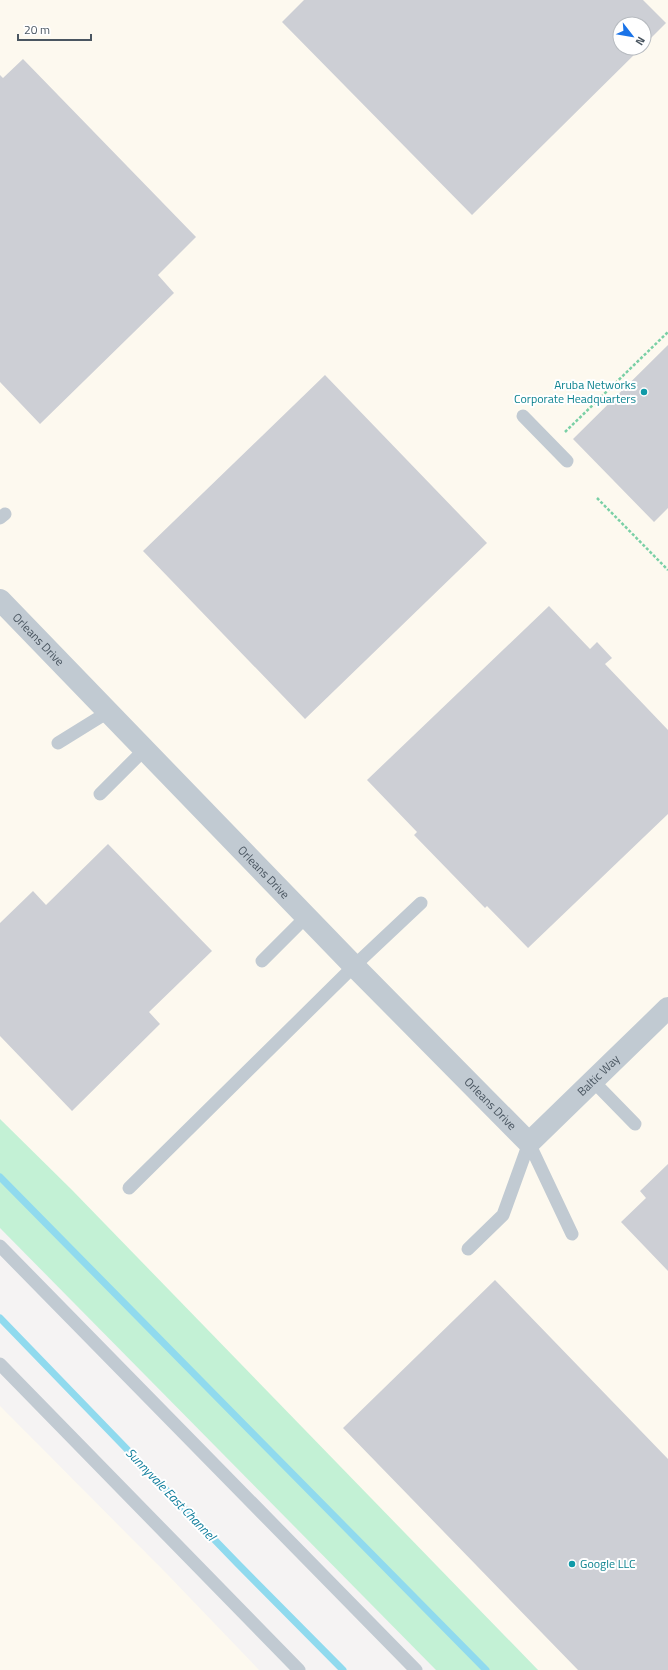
<svg xmlns="http://www.w3.org/2000/svg" width="668" height="1670" viewBox="0 0 668 1670" font-family="'Titillium Web',sans-serif">
  <style>
    .commercial { fill: #fdf9ef; fill-rule: evenodd }
    .green { fill: #c3f1d5 }
    .lines { fill: none; stroke-linecap: round; stroke-linejoin: round }
    .stream { stroke: #90daee; stroke-width: 7 }
    .building { fill: #cdcfd5 }
    .path { stroke: #7ad0a6; stroke-width: 2.5; stroke-dasharray: 3 2; stroke-linecap: butt }
    .lane { stroke: #c1cad2; stroke-width: 13 }
    .street { stroke: #c1cad2; stroke-width: 22 }
    .culture-dot { fill: #0f9aa8; stroke: #fff; stroke-width: 1.5 }
    .labels { text-anchor: middle; stroke-width: 4; stroke-linejoin: round; paint-order: stroke }
    .culture-label { font-size: 12px; fill: #0d838f; stroke: #fff; text-anchor: end }
    .street-label { font-size: 12px; fill: #4a5661; stroke: #fff }
    .water-label { font-size: 13px; font-style: italic; fill: #0c7c9b; stroke: #fff }
  </style>
  <rect width="100%" height="100%" fill="#f5f3f3"/>
  <path class="commercial" d="M 0,0 L 668,0 L 668,1670 L 538,1670 L 0,1119 ZM 620,24 L 644,24 L 644,48 L 620,48 Z
    M 0,1406 L 167,1574 L 259,1670 L 0,1670 Z"/>
  <path class="green" d="M 0,1119 L 72,1190 L 538,1670 L 436,1670 L 0,1228 Z"/>
  <g class="lines">
    <path class="stream" d="M 0,1177 L 486,1670
      M 0,1318 L 237,1563 L 343,1670"/>
  </g>
  <path class="building" d="M 304,0 L 643,0 L 666,23 L 644,45 L 644,24 L 620,24 L 620,48 L 641,48 L 472,215 L 282,22 Z
    M 23,59 L 196,237 L 158,275 L 174,293 L 40,424 L 0,382 L 0,75 L 3,78 Z
    M 668,345 L 668,508 L 654,522 L 573,439 Z
    M 325,375 L 487,543 L 305,719 L 143,551 Z
    M 549,606 L 590,649 L 597,642 L 612,658 L 605,664 L 668,730 L 668,814 L 528,948 L 487,906 L 485,908 L 414,835 L 417,832 L 367,780 Z
    M 108,844 L 212,951 L 149,1012 L 160,1024 L 72,1111 L 0,1036 L 0,923 L 33,891 L 46,905 Z
    M 668,1164 L 668,1271 L 621,1222 L 646,1198 L 640,1191 Z
    M 495,1280 L 668,1459 L 668,1670 L 578,1670 L 343,1428 Z"/>
  <g class="lines">
    <path class="path" d="M 565,432 L 668,332
      M 597,498 L 668,570"/>
    <path class="lane" d="M 523,416 L 567,461
      M 0,518 L 5,514
      M 58,743 L 108,712
      M 100,794 L 144,750
      M 262,961 L 307,916
      M 593,1081 L 635,1124
      M 529,1143 L 572,1234
      M 129,1188 L 354,966 L 421,903
      M 0,1246 L 416,1670
      M 468,1249 L 503,1215 L 529,1143
      M 0,1364 L 299,1670"/>
    <path class="street" id="s1" d="M 0,600 L 354,966 L 529,1143 L 668,1008"/>
  </g>
  <g class="culture-dot">
    <circle cx="644" cy="392" r="4"/>
    <circle cx="572" cy="1564" r="4"/>
  </g>
  <g class="labels">
    <g class="culture-label">
      <text x="636" y="389">Aruba Networks<tspan x="636" dy="14">Corporate Headquarters</tspan></text>
      <text x="580" y="1568" text-anchor="start">Google LLC</text>
    </g>
    <g class="street-label">
      <text dy="4" stroke="none"><textPath href="#s1" startOffset="55">Orleans Drive</textPath></text>
      <text dy="4" stroke="none"><textPath href="#s1" startOffset="379">Orleans Drive</textPath></text>
      <text dy="4" stroke="none"><textPath href="#s1" startOffset="855">Baltic Way</textPath></text>
      <text dy="4" stroke="none"><textPath href="#s1" startOffset="703">Orleans Drive</textPath></text>
    </g>
    <g class="water-label">
      <text transform="translate(171 1494) rotate(46)" y="5">Sunnyvale East Channel</text>
    </g>
  </g>
  <g transform="translate(632 36) rotate(121)"><circle r="19" fill="#ffffff" stroke="#b7bbc0"/>
  <path d="M0-3L7 15L0 10L-7 15Z" fill="#1a73e8"/>
  <text y="-6" font-size="11" font-weight="bold" text-anchor="middle" fill="#4a5661">N</text>
  </g>
  <path d="M18 34v6h73v-6" fill="none" stroke="#4a5661" stroke-width="2"/>
  <text x="24" y="34" font-size="12" fill="#4a5661" stroke="#ffffff" stroke-width="3" paint-order="stroke">20 m</text>
</svg>
